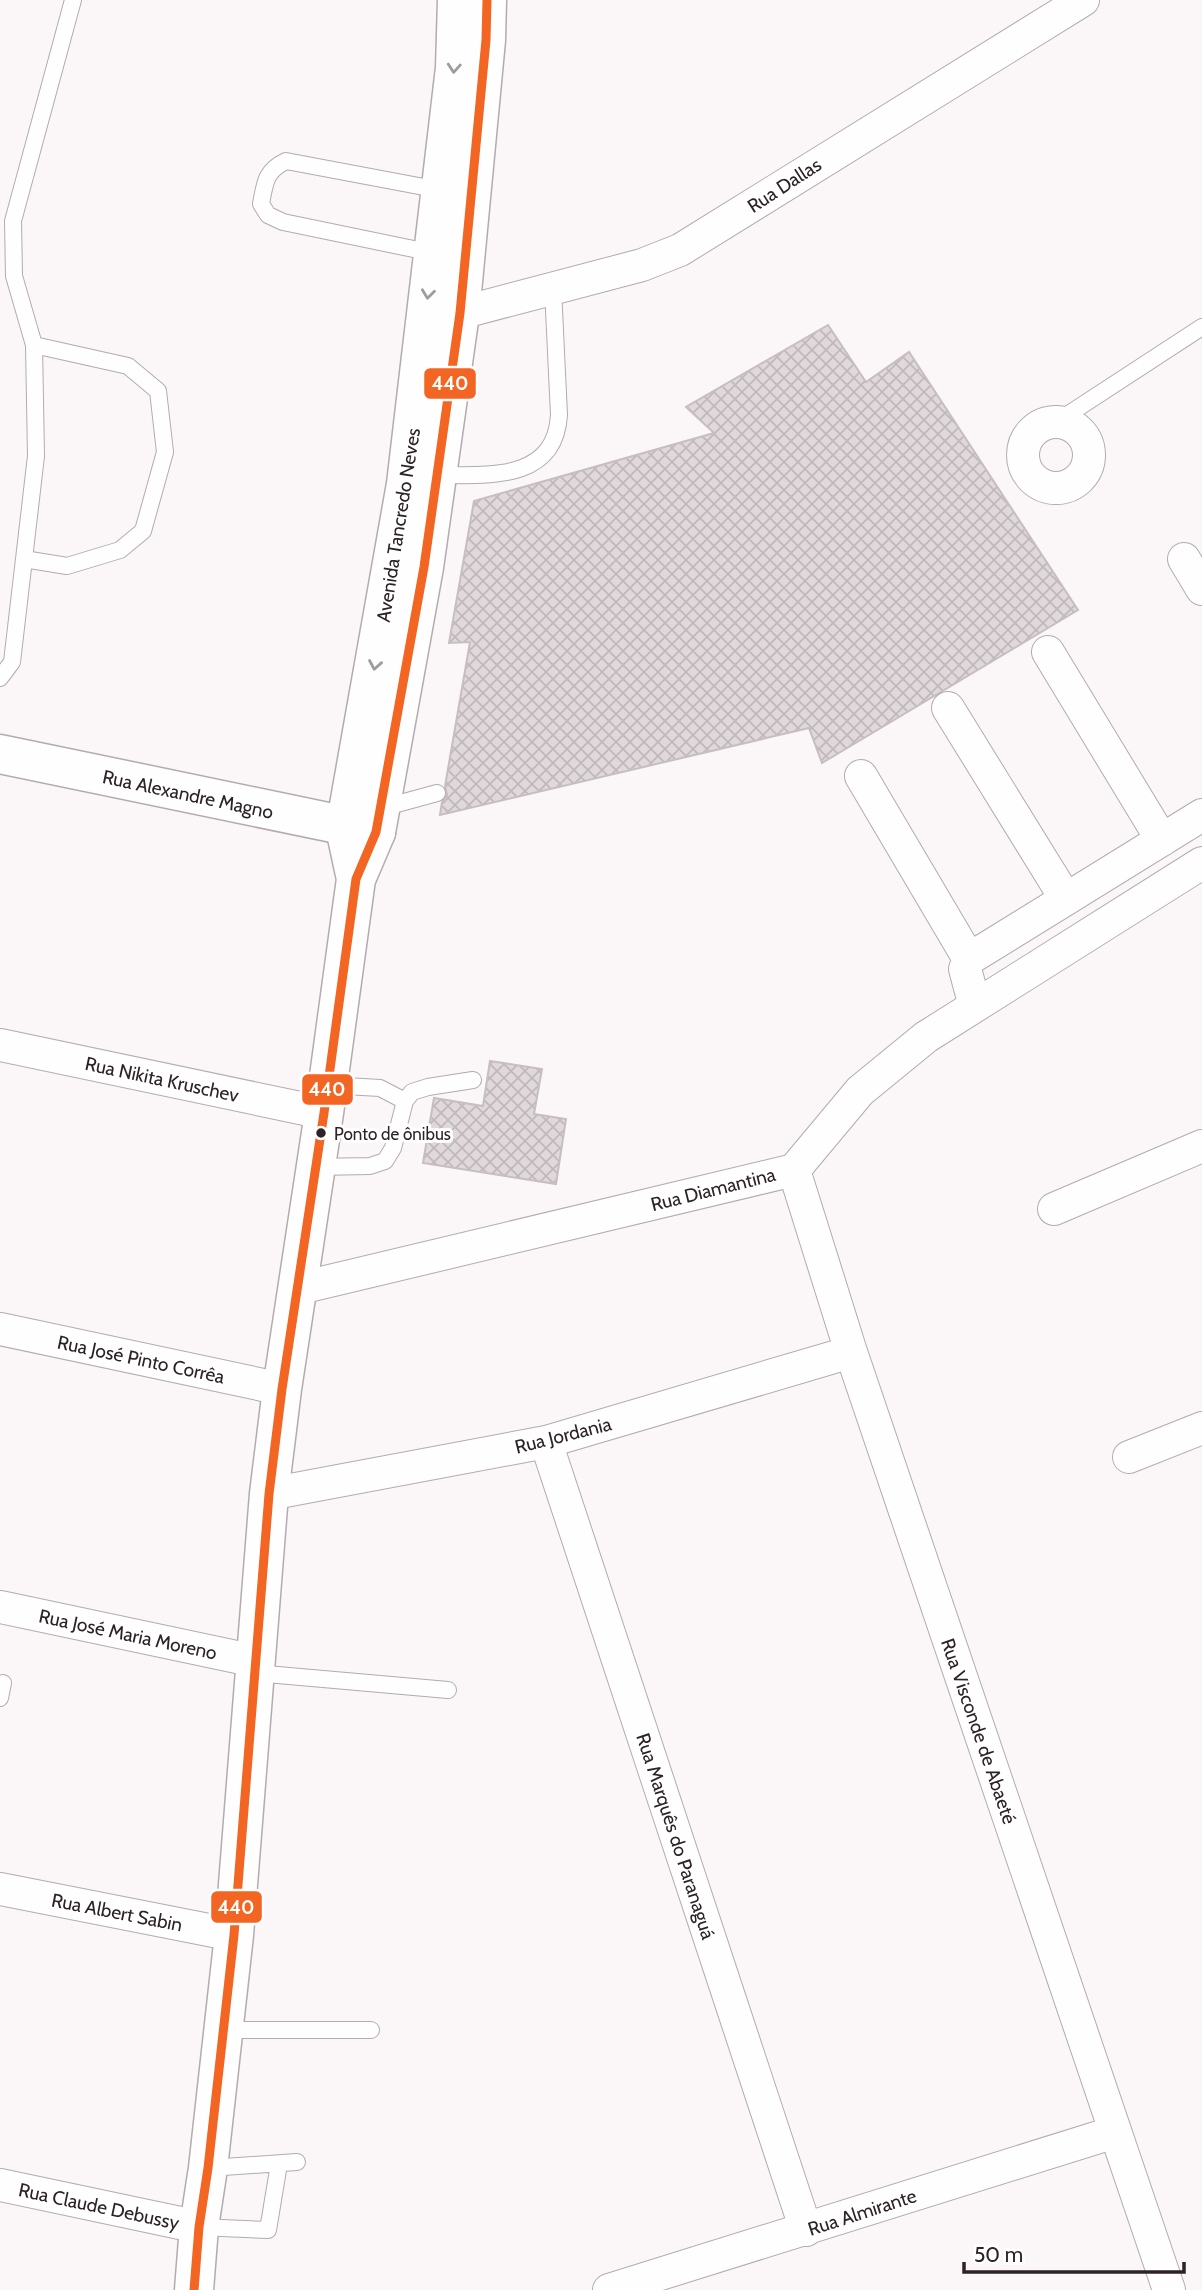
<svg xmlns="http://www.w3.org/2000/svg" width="1202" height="2290" viewBox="0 0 1202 2290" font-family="Cabin,sans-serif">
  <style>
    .building { fill: url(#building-cross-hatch); stroke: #c6bec2; stroke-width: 2 }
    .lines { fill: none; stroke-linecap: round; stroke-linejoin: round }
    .service-casing { stroke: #b3abaf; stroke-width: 18 }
    .minor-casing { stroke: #b3abaf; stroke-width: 34 }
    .tertiary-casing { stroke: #b3abaf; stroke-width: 41 }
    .secondary-casing { stroke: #b3abaf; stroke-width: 41 }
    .service { stroke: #fefefe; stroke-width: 16 }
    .minor { stroke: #fefefe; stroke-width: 32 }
    .tertiary { stroke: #fefefe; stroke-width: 38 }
    .secondary { stroke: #fefefe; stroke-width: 38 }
    .bus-1-casing { stroke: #fff; stroke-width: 14 }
    .bus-1 { stroke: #f26522; stroke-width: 9 }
    .oneway { stroke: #a09b9e }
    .bus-dot { fill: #2d2228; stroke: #fff; stroke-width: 2.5 }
    .labels { text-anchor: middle; stroke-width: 6; stroke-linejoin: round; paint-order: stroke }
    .bus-label { font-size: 17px; fill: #2d2228; stroke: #fff; text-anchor: start }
    .street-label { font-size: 19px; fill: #2d2228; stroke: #fff }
    .line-badge { stroke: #fff; stroke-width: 2.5 }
    .badge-label { font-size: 19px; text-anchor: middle; font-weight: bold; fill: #fff }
  </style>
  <defs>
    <pattern id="building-cross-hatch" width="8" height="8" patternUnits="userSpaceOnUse" patternTransform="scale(1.75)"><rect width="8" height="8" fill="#e0d8db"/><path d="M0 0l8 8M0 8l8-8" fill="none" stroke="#c0b9bc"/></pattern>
  </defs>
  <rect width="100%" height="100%" fill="#fbf6f8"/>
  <path class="building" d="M 828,325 L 866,382 L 909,352 L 1078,610 L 822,763 L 809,728 L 440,815 L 442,802 L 447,795 L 445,786 L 470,642 L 449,643 L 474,501 L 714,433 L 686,407 Z
    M 490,1061 L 542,1069 L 534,1114 L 566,1119 L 556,1184 L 423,1163 L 434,1098 L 483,1106 Z"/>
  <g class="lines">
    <defs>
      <path id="service" d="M 433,253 L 283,222 L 268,215 L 261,204 C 265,183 265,171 286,161 L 440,190
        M 1058,421 L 1202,327
        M 437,475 C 487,475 555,482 559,415 L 553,289
        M 24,559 L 67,566 L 120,550 L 143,531 L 165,452 L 158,391 L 128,366 L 34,345
        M 0,678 L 12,662 L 36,456 L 34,345 L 14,276 L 13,221 L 73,0
        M 382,808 L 437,793
        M 328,1085 L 380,1088 L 405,1101
        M 316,1167 L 370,1166 L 385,1161 L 393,1148 L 405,1101 L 412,1092 L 428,1087 L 473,1080
        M 255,1673 L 448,1690
        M 0,1698 L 3,1683
        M 223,2030 L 371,2030
        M 209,2168 L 297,2162
        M 199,2227 L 268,2230 L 279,2164"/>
      <path id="minor" d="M 460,313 L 642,265 L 680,250 L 1083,0
        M1023 455a33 33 0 1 1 66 0a33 33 0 1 1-66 0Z
        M 1184,559 L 1202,589
        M 1048,652 L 1162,840
        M 948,708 L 1066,899
        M 861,776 L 969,959 L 965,969 L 975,1006
        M 969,959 L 1202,815
        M 0,1045 L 324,1113
        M 794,1170 L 851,1352 L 1169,2290
        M 1054,1209 L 1202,1146
        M 296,1289 L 794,1170 L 860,1091 L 926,1037 L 1202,863
        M 0,1329 L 282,1389
        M 546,1442 L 806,2230
        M 1129,1457 L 1202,1428
        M 269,1494 L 546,1442 L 851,1352
        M 0,1607 L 256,1661
        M 0,1889 L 234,1935
        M 0,2185 L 199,2227
        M 609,2290 L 1115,2132"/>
      <path id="tertiary" d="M 0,754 L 376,832"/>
      <path id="secondary" d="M 356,879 L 345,828 L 406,484 L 455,68 L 457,0
        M 194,2290 L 199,2227 L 208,2168 L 234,1935 L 269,1494 L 282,1389 L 324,1113 L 356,879 L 376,832 L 424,567 L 460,313 L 486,40 L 487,0"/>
    </defs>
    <use href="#service" class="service-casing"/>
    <use href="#minor" class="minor-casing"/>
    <use href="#tertiary" class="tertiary-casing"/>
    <use href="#secondary" class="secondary-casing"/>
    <use href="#service" class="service"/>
    <use href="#minor" class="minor"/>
    <use href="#tertiary" class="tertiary"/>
    <use href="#secondary" class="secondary"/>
    <defs>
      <path id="bus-1" d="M 194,2290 L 199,2227 L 208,2168 L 234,1935 L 269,1494 L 282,1389 L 324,1113 L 356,879 L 376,832 L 424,567 L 460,313 L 486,40 L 487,0"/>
    </defs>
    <use href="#bus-1" class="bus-1-casing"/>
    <use href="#bus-1" class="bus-1"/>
  </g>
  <defs><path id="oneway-chevron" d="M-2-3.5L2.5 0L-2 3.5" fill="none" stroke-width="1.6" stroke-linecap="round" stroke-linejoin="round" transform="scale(1.75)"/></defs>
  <g class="oneway">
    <use href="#oneway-chevron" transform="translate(454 68) rotate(94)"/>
    <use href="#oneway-chevron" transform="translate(428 294) rotate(97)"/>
    <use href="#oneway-chevron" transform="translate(375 665) rotate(100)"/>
  </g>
  <circle class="bus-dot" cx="321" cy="1133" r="6"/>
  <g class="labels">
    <g class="bus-label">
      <text x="334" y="1140">Ponto de ônibus</text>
    </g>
    <g class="street-label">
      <text transform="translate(784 185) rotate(-33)" y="7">Rua Dallas</text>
      <text transform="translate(398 525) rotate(-81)" y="7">Avenida Tancredo Neves</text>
      <text transform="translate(188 794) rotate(12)" y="7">Rua Alexandre Magno</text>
      <text transform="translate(162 1079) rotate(12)" y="7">Rua Nikita Kruschev</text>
      <text transform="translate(713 1189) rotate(-14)" y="7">Rua Diamantina</text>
      <text transform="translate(141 1359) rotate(12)" y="7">Rua José Pinto Corrêa</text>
      <text transform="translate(563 1435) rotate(-14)" y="7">Rua Jordania</text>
      <text transform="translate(128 1634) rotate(12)" y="7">Rua José Maria Moreno</text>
      <text transform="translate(979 1731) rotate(71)" y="7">Rua Visconde de Abaeté</text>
      <text transform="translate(676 1836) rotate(72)" y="7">Rua Marquês do Paranaguá</text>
      <text transform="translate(117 1912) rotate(11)" y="7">Rua Albert Sabin</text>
      <text transform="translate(99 2206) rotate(12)" y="7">Rua Claude Debussy</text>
      <text transform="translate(862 2212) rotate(-18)" y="7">Rua Almirante</text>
    </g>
  </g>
  <g class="line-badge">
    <rect x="423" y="367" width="54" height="33" rx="7" fill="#f26522"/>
    <rect x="301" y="1073" width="53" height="33" rx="7" fill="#f26522"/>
    <rect x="210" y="1890" width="53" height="34" rx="7" fill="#f26522"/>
  </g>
  <g class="badge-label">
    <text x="450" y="390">440</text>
    <text x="327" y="1096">440</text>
    <text x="236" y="1914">440</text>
  </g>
  <path d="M964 2262v10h220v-10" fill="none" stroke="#2d2228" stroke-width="3.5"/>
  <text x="974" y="2262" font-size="21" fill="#2d2228" stroke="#ffffff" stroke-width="5" paint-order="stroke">50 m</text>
</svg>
